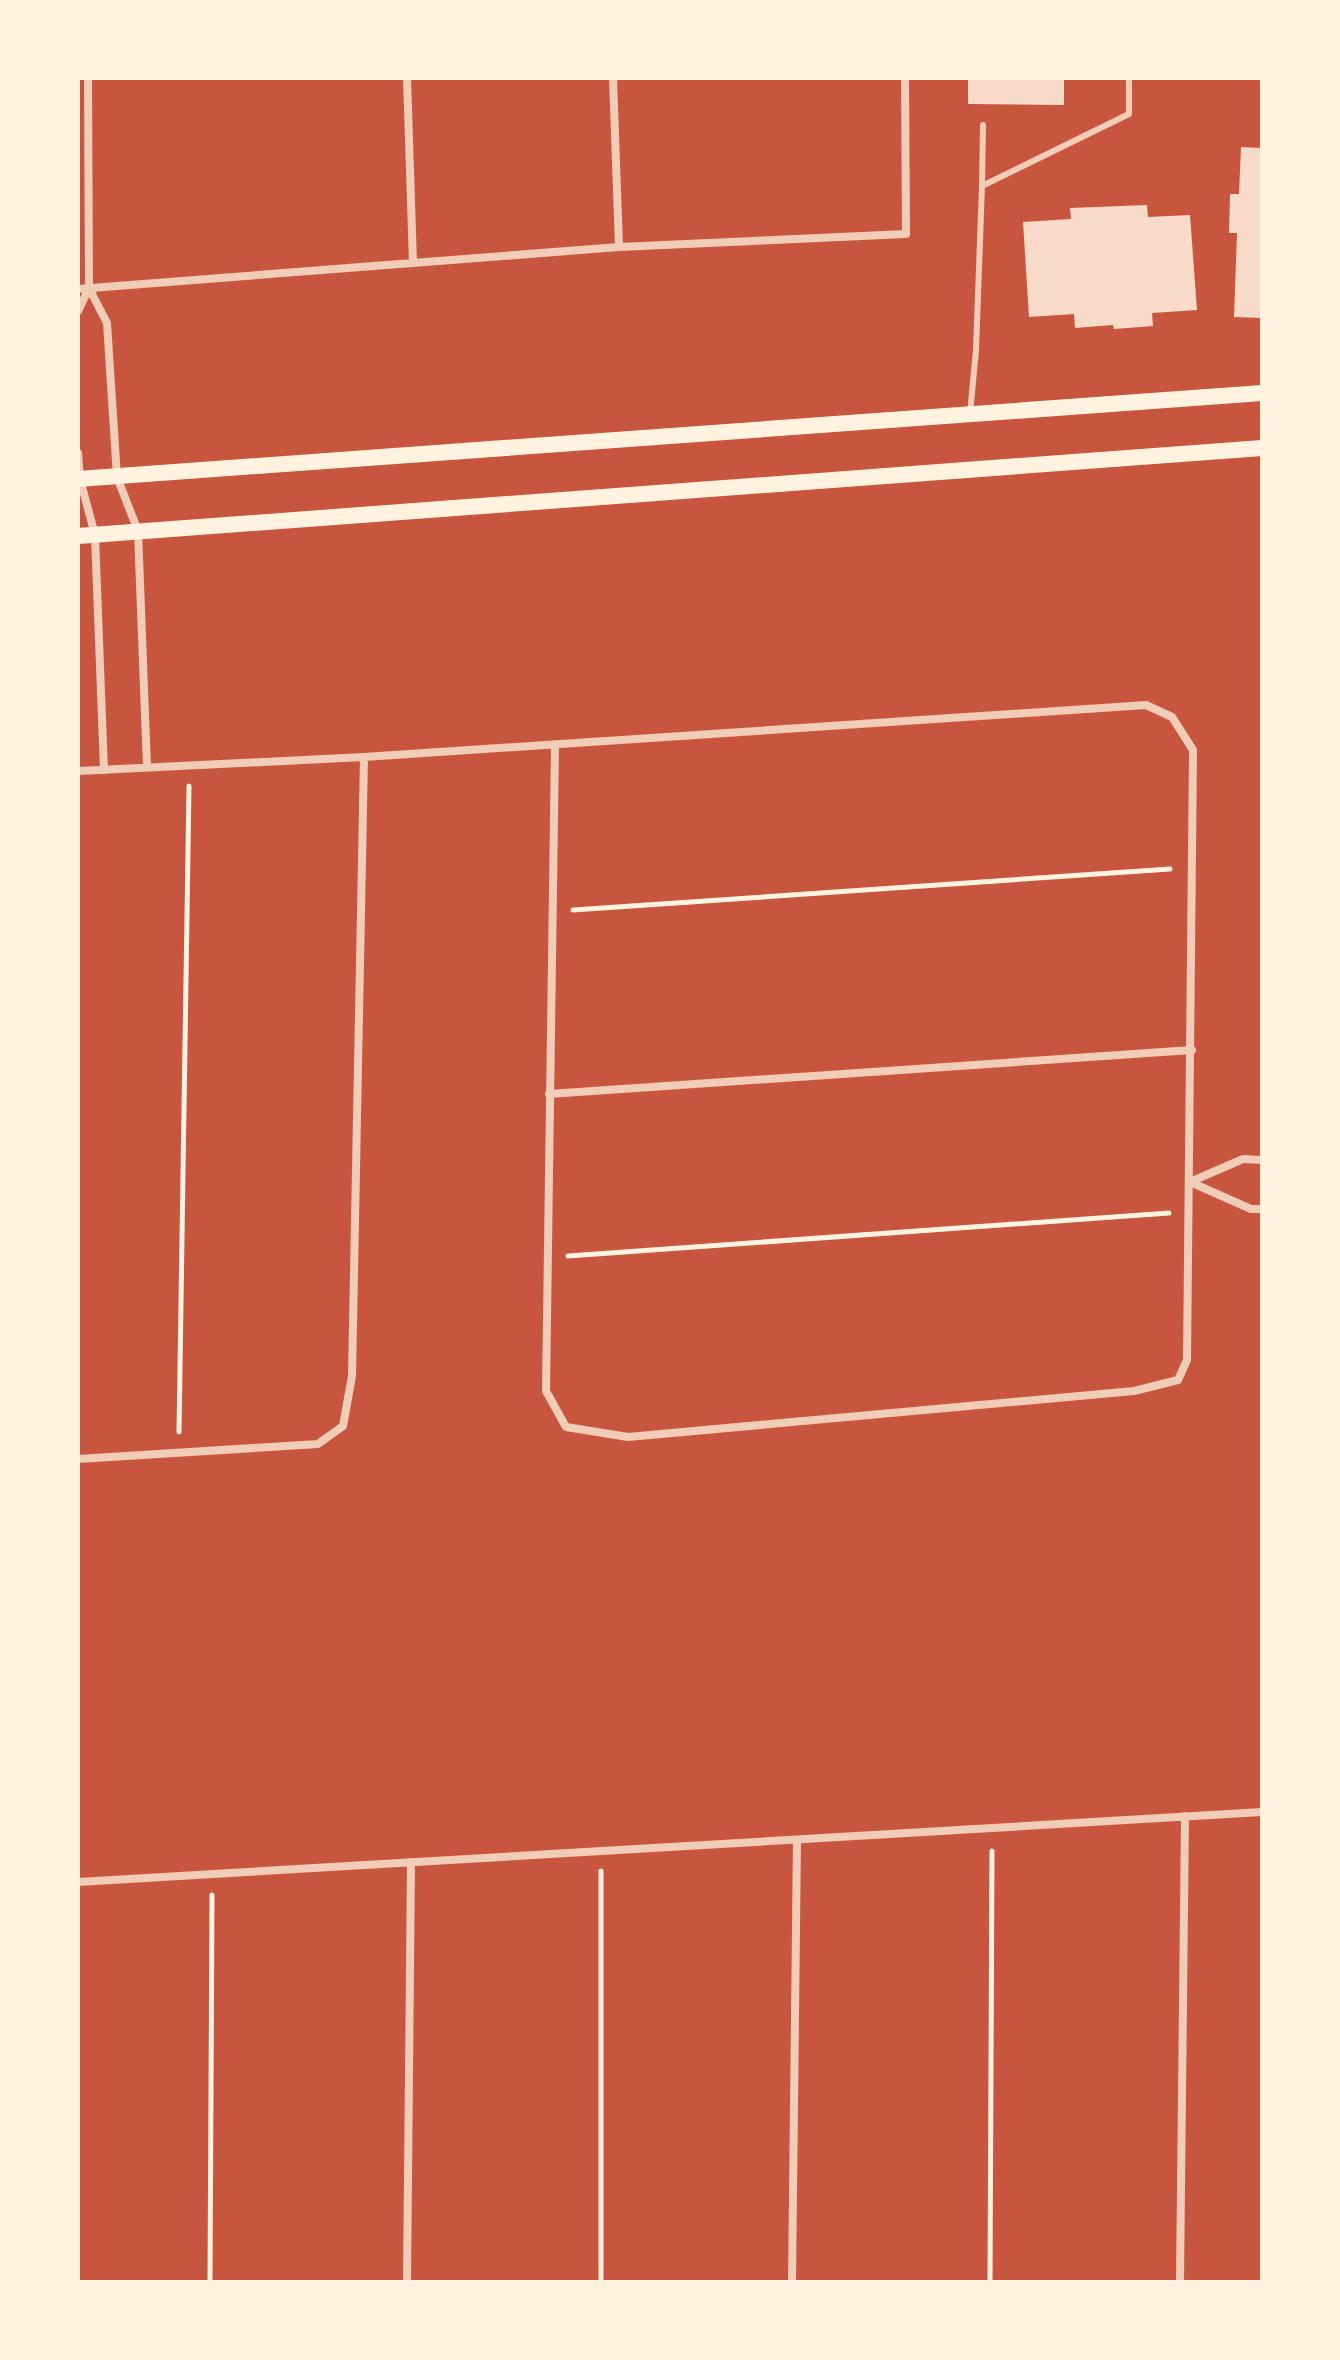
<svg xmlns="http://www.w3.org/2000/svg" width="1340" height="2360" viewBox="0 0 1340 2360" font-family="Karla,sans-serif">
  <style>
    .building { fill: #f7dbc8 }
    .lines { fill: none; stroke-linecap: round; stroke-linejoin: round }
    .path { stroke: #fff3e0; stroke-width: 5 }
    .service { stroke: #f1ccb7; stroke-width: 6 }
    .minor { stroke: #f1ccb7; stroke-width: 8 }
    .secondary { stroke: #fff3e0; stroke-width: 16 }
  </style>
  <rect width="100%" height="100%" fill="#c8553d"/>
  <path class="building" d="M 968,78 L 1064,78 L 1064,105 L 968,104 Z
    M 1241,147 L 1262,148 L 1262,318 L 1234,317 L 1237,233 L 1229,233 L 1230,194 L 1239,194 Z
    M 1147,205 L 1148,217 L 1190,215 L 1197,310 L 1152,313 L 1153,326 L 1114,329 L 1113,325 L 1075,328 L 1074,314 L 1029,317 L 1023,222 L 1071,219 L 1070,208 Z"/>
  <g class="lines">
    <path class="path" d="M 573,910 L 1170,869
      M 568,1256 L 1169,1213
      M 179,1432 L 189,786
      M 601,1871 L 601,2282
      M 210,2282 L 212,1895
      M 990,2282 L 992,1851"/>
    <path class="service" d="M 982,186 L 983,125
      M 970,414 L 976,350 L 982,186 L 1129,114 L 1129,78"/>
    <path class="minor" d="M 407,78 L 413,263
      M 613,78 L 619,247
      M 89,288 L 107,323 L 117,477 L 138,531 L 147,767
      M 78,289 L 619,247 L 906,234 L 905,78
      M 78,311 L 89,288 L 88,78
      M 78,453 L 80,479 L 95,535 L 104,770
      M 78,771 L 364,757 L 1146,705 L 1172,717 L 1193,750 L 1187,1360 L 1178,1380 L 1134,1391 L 628,1437 L 566,1427 L 546,1391 L 555,745
      M 549,1094 L 1192,1050
      M 1190,1182 L 1251,1209 L 1262,1209
      M 1190,1182 L 1243,1159 L 1262,1160
      M 78,1459 L 318,1444 L 343,1426 L 352,1376 L 364,757
      M 78,1882 L 1262,1812
      M 407,2282 L 411,1862
      M 792,2282 L 797,1840
      M 1180,2282 L 1185,1816"/>
    <path class="secondary" d="M 78,479 L 1262,393
      M 78,536 L 1262,448"/>
  </g>
  <rect width="1340" height="2360" fill="none" stroke="#fff3e0" stroke-width="160"/>
</svg>
